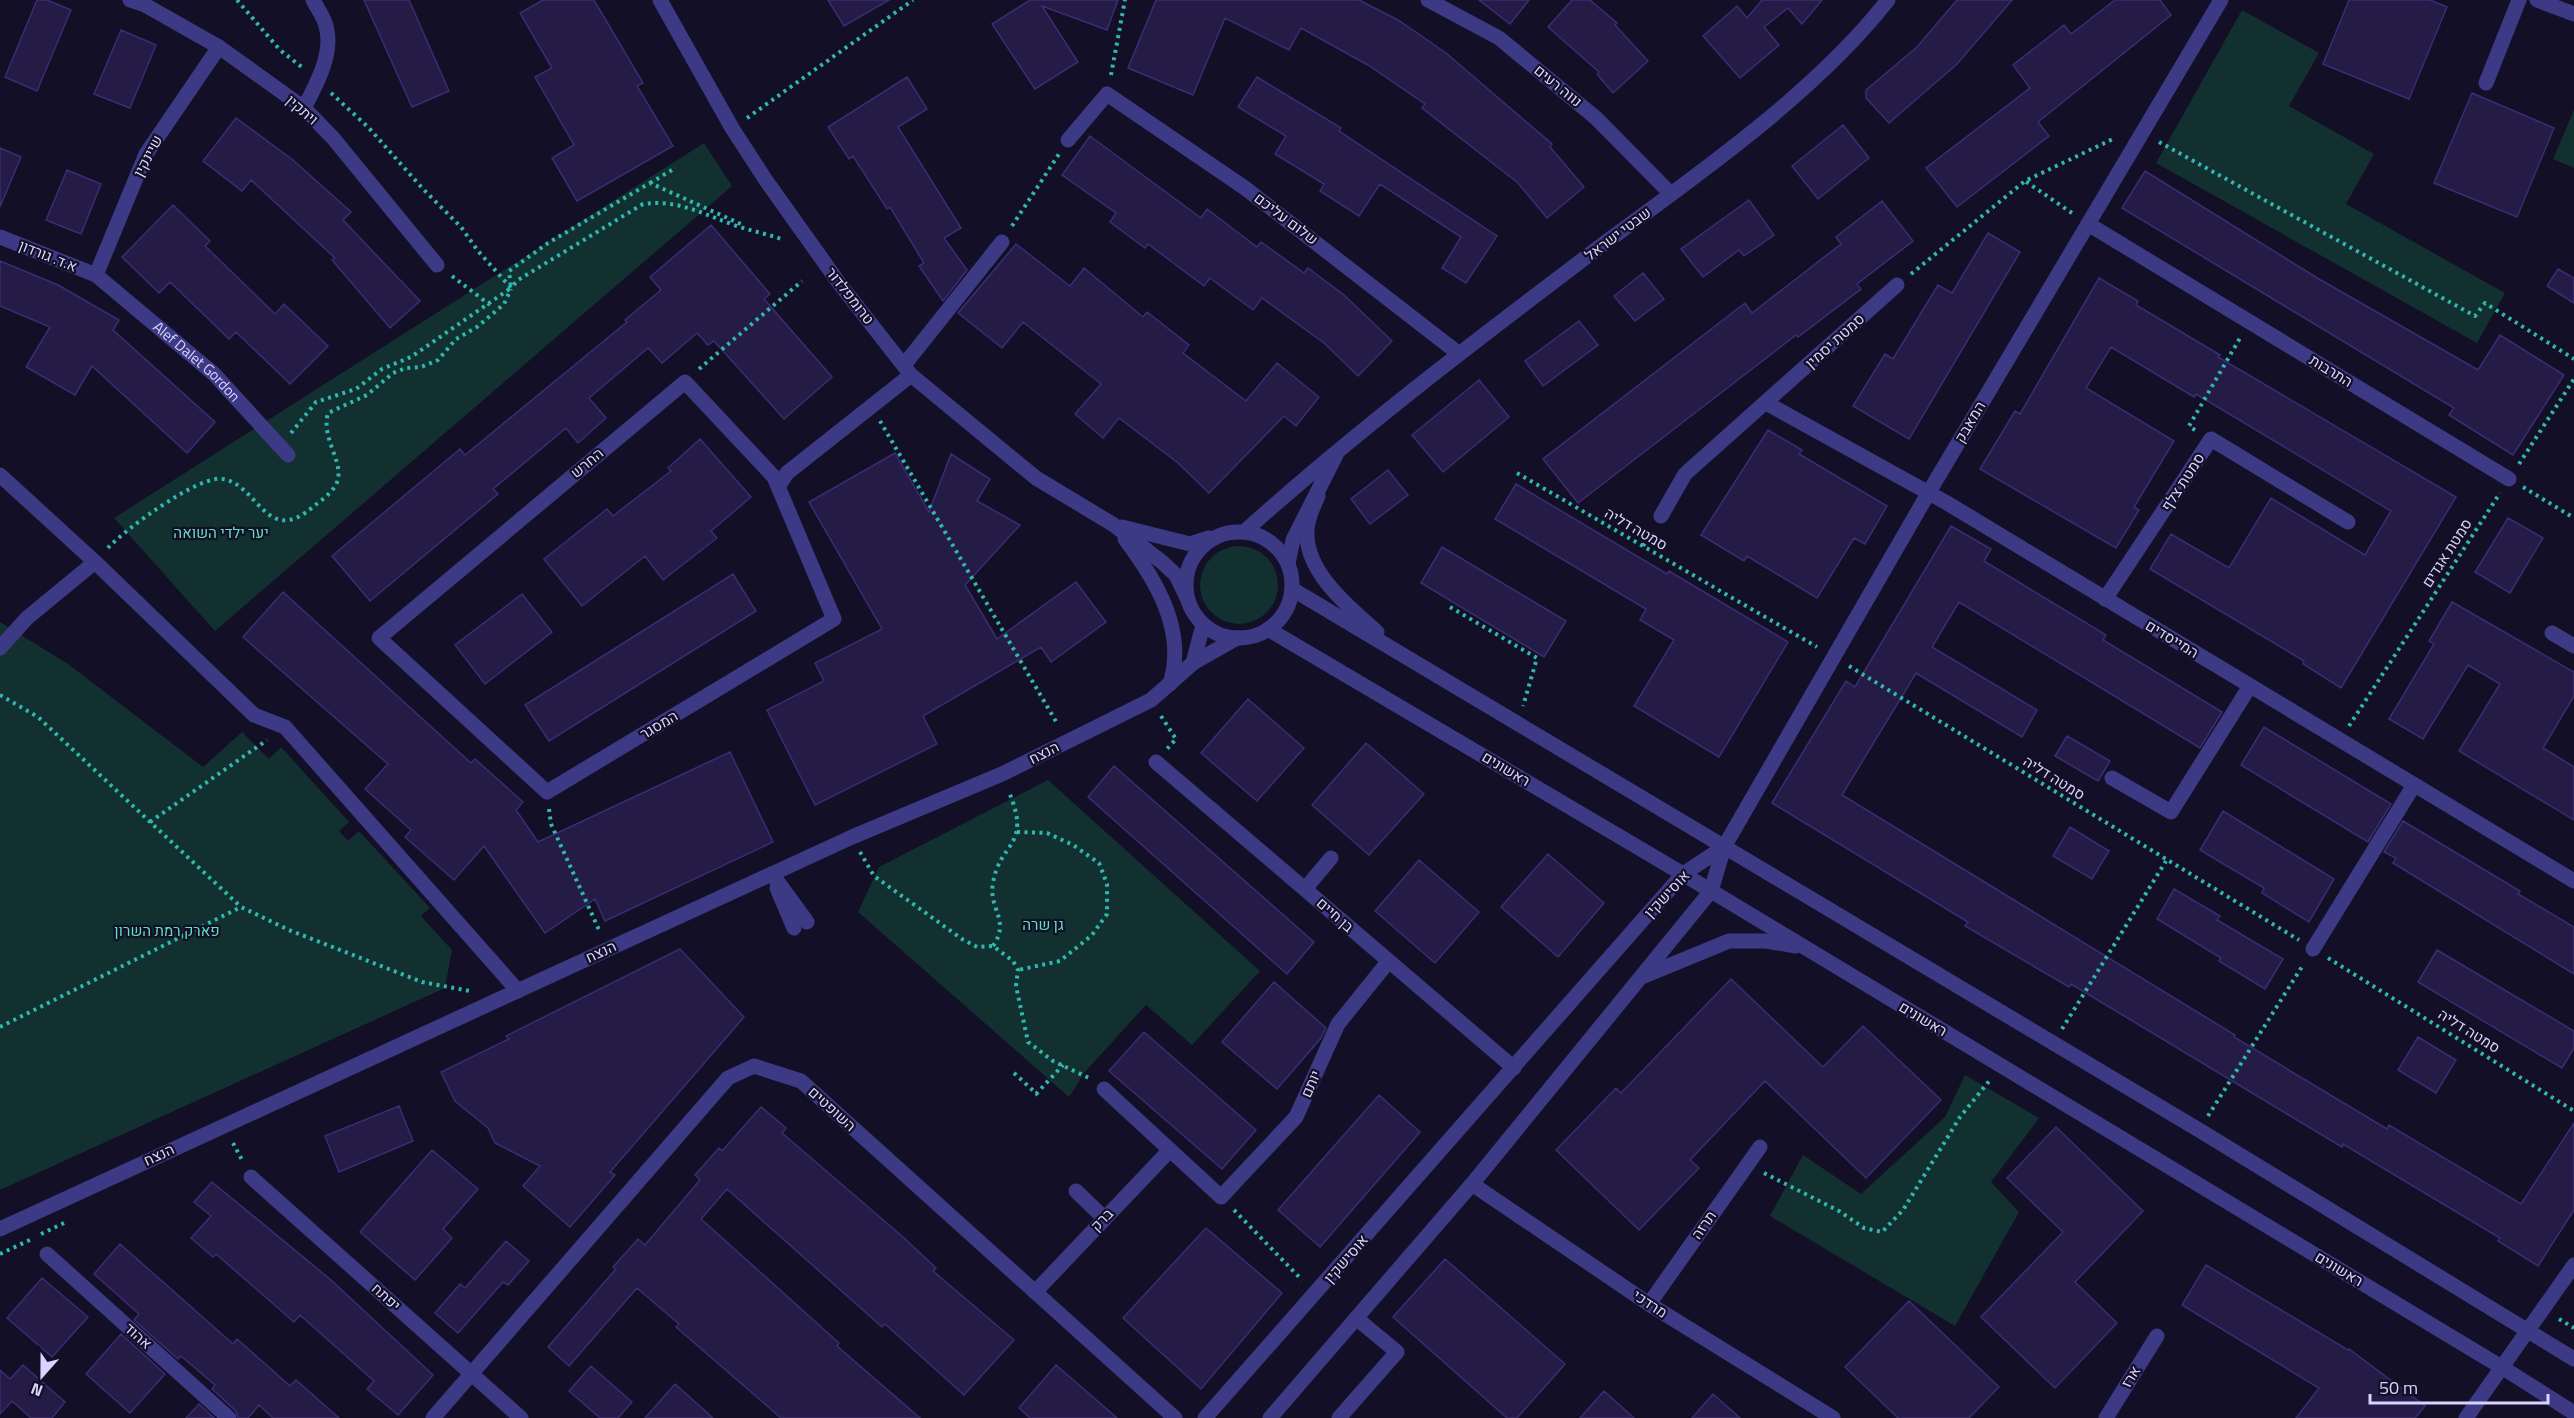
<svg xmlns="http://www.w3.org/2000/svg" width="2574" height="1418" viewBox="0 0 2574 1418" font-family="'Titillium Web',Heebo,sans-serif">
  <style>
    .green { fill: #12302f }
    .building { fill: #241b47; stroke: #3b2d73; stroke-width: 1.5 }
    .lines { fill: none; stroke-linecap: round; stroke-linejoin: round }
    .path { stroke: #2fb8b0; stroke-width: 4; stroke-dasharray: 3 4.5; stroke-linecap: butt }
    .minor { stroke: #3d3a85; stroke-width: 15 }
    .labels { text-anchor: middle; stroke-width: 4.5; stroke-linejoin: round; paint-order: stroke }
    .street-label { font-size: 15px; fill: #d9d4ff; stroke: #130f26 }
    .park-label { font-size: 15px; fill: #5fe0c0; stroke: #130f26 }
  </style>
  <rect width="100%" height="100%" fill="#130f26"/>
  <path class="green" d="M 2242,10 L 2319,53 L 2289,106 L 2374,154 L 2346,204 L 2505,293 L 2477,343 L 2156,163 Z
    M 2574,110 L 2574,168 L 2553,159 Z
    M 704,143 L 732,186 L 215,631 L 114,518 Z
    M1200 585a39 39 0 1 1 78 0a39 39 0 1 1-78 0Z
    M 0,622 L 68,664 L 203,767 L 242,732 L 269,759 L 281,747 L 349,822 L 339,831 L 348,841 L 359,831 L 430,908 L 421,916 L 452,950 L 445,988 L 0,1190 Z
    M 1048,780 L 1260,971 L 1192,1045 L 1146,1005 L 1084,1073 L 1069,1097 L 858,912 L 879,867 Z
    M 1965,1075 L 2039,1118 L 1991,1182 L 2019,1212 L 1955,1326 L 1770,1216 L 1803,1155 L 1861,1194 L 1945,1117 Z"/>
  <path class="building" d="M 37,0 L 47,0 L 71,10 L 37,91 L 5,77 Z
    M 364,0 L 409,0 L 449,91 L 412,107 Z
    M 543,0 L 594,0 L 643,83 L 637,86 L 673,146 L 577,201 L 552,158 L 574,145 L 535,77 L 552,68 L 520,13 Z
    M 828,0 L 889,0 L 844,26 Z
    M 1030,0 L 1118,0 L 1107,30 L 1042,6 L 1078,62 L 1035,89 L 992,24 Z
    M 1156,0 L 1359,0 L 1398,20 L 1446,53 L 1552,144 L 1550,147 L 1584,187 L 1547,218 L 1518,183 L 1422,108 L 1425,104 L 1368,65 L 1301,28 L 1289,50 L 1225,18 L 1193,95 L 1128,68 Z
    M 1479,0 L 1529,0 L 1510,24 Z
    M 1572,0 L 1590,0 L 1617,23 L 1615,25 L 1648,61 L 1613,93 L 1597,74 L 1599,72 L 1548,27 Z
    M 1762,0 L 1822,0 L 1802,24 L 1788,8 L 1764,27 L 1779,45 L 1740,78 L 1703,36 L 1737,6 L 1747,18 Z
    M 1957,0 L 2012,0 L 1957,64 L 1889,123 L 1866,98 L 1866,90 L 1917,47 Z
    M 2115,0 L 2160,0 L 2171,15 L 2038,122 L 2049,136 L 1957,207 L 1926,168 L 2030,88 L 2013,65 L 2064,25 L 2071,34 Z
    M 2349,0 L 2430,0 L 2447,7 L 2409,99 L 2323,64 Z
    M 121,30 L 156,45 L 130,108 L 94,94 Z
    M 907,77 L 927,109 L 898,127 L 961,228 L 944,238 L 967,270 L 943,301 L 919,266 L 924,263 L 890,207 L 887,209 L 853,156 L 849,159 L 828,127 Z
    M 1257,77 L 1341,128 L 1339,131 L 1497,236 L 1466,283 L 1442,268 L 1461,237 L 1380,184 L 1359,216 L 1320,191 L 1324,184 L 1275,154 L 1286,136 L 1238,107 Z
    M 2472,93 L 2554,128 L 2517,217 L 2434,183 Z
    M 236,118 L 293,160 L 351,212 L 343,220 L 420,301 L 390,328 L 332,260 L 335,258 L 251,180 L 242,191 L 203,161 Z
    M 1843,125 L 1869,158 L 1818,199 L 1792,166 Z
    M 1090,136 L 1201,218 L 1207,209 L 1257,247 L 1261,242 L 1304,273 L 1308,268 L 1344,295 L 1392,341 L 1358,376 L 1324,343 L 1262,298 L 1253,310 L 1210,278 L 1204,286 L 1148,244 L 1145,248 L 1110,222 L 1116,213 L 1062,175 Z
    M 0,148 L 21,157 L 0,207 Z
    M 67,170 L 101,184 L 81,234 L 46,220 Z
    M 2145,171 L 2319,279 L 2478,370 L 2500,335 L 2564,375 L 2513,455 L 2449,415 L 2454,408 L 2122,208 Z
    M 1749,200 L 1774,235 L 1744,256 L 1739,250 L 1703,277 L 1681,249 Z
    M 1882,201 L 1913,241 L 1857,284 L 1861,289 L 1798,337 L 1796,335 L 1578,503 L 1543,459 L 1745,303 L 1752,313 L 1841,244 L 1836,237 Z
    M 173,205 L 210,241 L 205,246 L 275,314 L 284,304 L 328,346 L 290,384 L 236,332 L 229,339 L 170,282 L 159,293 L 122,257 Z
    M 711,225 L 770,294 L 764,299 L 832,377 L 784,419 L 714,341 L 708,345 L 697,333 L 662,363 L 648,348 L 589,398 L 606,418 L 578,443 L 566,428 L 493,489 L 498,494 L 370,601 L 332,556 L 460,449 L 465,455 L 627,322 L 625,320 L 661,290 L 650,277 Z
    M 1988,233 L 2020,252 L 1909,439 L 1853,406 L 1885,354 L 1893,359 L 1938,285 L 1952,293 Z
    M 1016,244 L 1070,286 L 1084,268 L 1143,317 L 1147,312 L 1189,345 L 1183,353 L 1246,401 L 1277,363 L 1319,397 L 1296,426 L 1284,416 L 1209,493 L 1178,463 L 1119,418 L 1103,438 L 1075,414 L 1101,384 L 1023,322 L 1002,348 L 958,313 Z
    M 0,261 L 58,285 L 119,320 L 113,330 L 215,422 L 187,453 L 92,366 L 75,395 L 26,367 L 50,327 L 0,306 Z
    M 2558,269 L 2574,278 L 2574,303 L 2547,286 Z
    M 1643,273 L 1664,299 L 1635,321 L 1614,296 Z
    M 2099,278 L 2138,301 L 2136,305 L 2220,355 L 2218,357 L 2456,497 L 2341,688 L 2303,664 L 2304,661 L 2150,569 L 2171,534 L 2229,568 L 2271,498 L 2365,555 L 2391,511 L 2196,394 L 2194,397 L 2111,347 L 2086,388 L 2174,441 L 2134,507 L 2139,510 L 2116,548 L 1980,469 L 2015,411 L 2020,414 Z
    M 1579,321 L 1598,345 L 1543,386 L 1525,361 Z
    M 1479,380 L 1509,417 L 1443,472 L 1412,435 Z
    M 1768,430 L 1802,450 L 1799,454 L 1887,506 L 1865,544 L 1854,538 L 1817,598 L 1747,556 L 1744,561 L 1701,535 Z
    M 700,439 L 751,497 L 711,531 L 717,538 L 663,580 L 645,556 L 582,606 L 544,559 L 607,509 L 613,516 L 671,471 L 668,468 Z
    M 895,453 L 929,512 L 951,454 L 990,479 L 977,501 L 1020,525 L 965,585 L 997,639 L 1076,582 L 1106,622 L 1051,662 L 1041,647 L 923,716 L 937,744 L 815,805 L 767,710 L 824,681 L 815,663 L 882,629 L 809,502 Z
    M 1388,470 L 1408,495 L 1370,524 L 1351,499 Z
    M 1516,484 L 1667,574 L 1669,571 L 1788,642 L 1719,757 L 1634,706 L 1674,640 L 1640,620 L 1646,609 L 1495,519 Z
    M 2508,518 L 2543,538 L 2510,593 L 2475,572 Z
    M 1951,526 L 1991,549 L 1984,561 L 2106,635 L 2103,640 L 2222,712 L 2200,748 L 1959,602 L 1932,647 L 2037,710 L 2022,737 L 1916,673 L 1842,795 L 2235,1035 L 2234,1037 L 2387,1129 L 2389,1125 L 2521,1204 L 2574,1123 L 2574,1210 L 2538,1266 L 2498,1241 L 2500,1238 L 2343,1144 L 2342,1147 L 2071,984 L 2069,987 L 1965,926 L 1968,922 L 1772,803 L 1846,681 L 1855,687 Z
    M 1442,547 L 1566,621 L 1544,657 L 1421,583 Z
    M 733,574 L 756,611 L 549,741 L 525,705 Z
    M 283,592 L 471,763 L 475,759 L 523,802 L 516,810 L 538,842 L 730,752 L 773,842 L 605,921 L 595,899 L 545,933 L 484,846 L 454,880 L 405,837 L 411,830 L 365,789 L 388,764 L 243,637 Z
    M 522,594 L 552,632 L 485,684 L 455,645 Z
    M 2452,602 L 2574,672 L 2574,696 L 2543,748 L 2574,767 L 2574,820 L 2459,751 L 2500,684 L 2468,665 L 2423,739 L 2389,719 L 2434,644 L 2429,641 Z
    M 1248,699 L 1304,748 L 1257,801 L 1201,753 Z
    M 2264,727 L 2391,804 L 2368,842 L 2241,765 Z
    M 2067,736 L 2110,761 L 2098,781 L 2055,756 Z
    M 1366,743 L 1424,794 L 1369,855 L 1312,805 Z
    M 1114,766 L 1314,942 L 1287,974 L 1088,797 Z
    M 2223,811 L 2334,879 L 2309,922 L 2262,893 L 2264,888 L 2200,850 Z
    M 2403,821 L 2520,891 L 2518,894 L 2574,927 L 2574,974 L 2393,863 L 2396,858 L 2384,852 Z
    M 2070,827 L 2109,851 L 2092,879 L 2053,856 Z
    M 1548,854 L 1604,903 L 1558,957 L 1501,907 Z
    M 1419,860 L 1479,912 L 1435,963 L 1375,911 Z
    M 2174,889 L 2220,916 L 2217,920 L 2283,959 L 2265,989 L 2219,961 L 2221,958 L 2157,919 Z
    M 680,949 L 744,1017 L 610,1172 L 615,1175 L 570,1227 L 523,1186 L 540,1166 L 495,1143 L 488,1128 L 455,1101 L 441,1072 L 509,1039 L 506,1036 Z
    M 2437,950 L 2574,1031 L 2574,1048 L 2562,1068 L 2418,982 Z
    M 1731,979 L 1823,1067 L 1863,1026 L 1941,1100 L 1866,1178 L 1765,1081 L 1690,1160 L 1699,1168 L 1639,1230 L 1556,1150 L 1616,1088 L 1621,1093 Z
    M 1274,982 L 1326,1028 L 1321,1038 L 1277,1089 L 1222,1042 Z
    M 1144,1032 L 1256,1130 L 1222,1169 L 1109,1071 Z
    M 2418,1037 L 2456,1060 L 2436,1093 L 2398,1070 Z
    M 1379,1095 L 1420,1132 L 1320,1247 L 1278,1210 Z
    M 399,1106 L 413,1141 L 339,1172 L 325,1136 Z
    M 761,1107 L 786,1128 L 782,1133 L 903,1237 L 936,1268 L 933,1271 L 1014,1340 L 964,1395 L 885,1324 L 882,1327 L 727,1189 L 701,1219 L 839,1343 L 837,1346 L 920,1418 L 781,1418 L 676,1327 L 679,1324 L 637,1288 L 569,1366 L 548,1347 L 616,1269 L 613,1267 L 638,1239 L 645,1245 L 700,1180 L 695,1175 L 719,1148 L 722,1151 Z
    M 2056,1127 L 2143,1211 L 2075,1282 L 2117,1323 L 2055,1388 L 1981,1317 L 2063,1232 L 2007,1178 Z
    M 432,1150 L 478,1189 L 443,1229 L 452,1238 L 415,1280 L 360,1232 Z
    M 212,1182 L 331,1280 L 433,1375 L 398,1415 L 367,1389 L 374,1381 L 300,1315 L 294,1322 L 216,1254 L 213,1257 L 191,1238 L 211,1216 L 194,1202 Z
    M 1206,1228 L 1282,1293 L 1201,1389 L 1123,1318 Z
    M 506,1241 L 529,1261 L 508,1285 L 503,1282 L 458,1333 L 435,1313 L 460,1284 L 465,1288 Z
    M 120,1244 L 233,1344 L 237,1339 L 290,1386 L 296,1380 L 339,1418 L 273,1418 L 259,1405 L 248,1418 L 238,1418 L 236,1411 L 212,1389 L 215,1385 L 181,1356 L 178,1359 L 134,1320 L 139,1314 L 94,1274 Z
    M 1445,1259 L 1565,1364 L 1517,1418 L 1507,1418 L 1393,1317 Z
    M 2206,1265 L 2348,1350 L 2349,1349 L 2425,1406 L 2415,1418 L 2296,1418 L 2319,1388 L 2182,1305 Z
    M 42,1278 L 88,1317 L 52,1357 L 7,1318 Z
    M 1909,1301 L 1999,1387 L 1969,1418 L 1898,1418 L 1845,1367 Z
    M 121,1334 L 165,1374 L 130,1413 L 86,1374 Z
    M 23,1365 L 65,1402 L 52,1418 L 31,1418 L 12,1401 L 0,1414 L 0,1370 L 10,1379 Z
    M 1056,1365 L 1117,1418 L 1030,1418 L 1019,1408 Z
    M 591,1366 L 632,1402 L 618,1418 L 600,1418 L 569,1391 Z
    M 675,1384 L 713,1418 L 645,1418 Z
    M 1604,1391 L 1634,1418 L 1580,1418 Z
    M 1713,1394 L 1740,1418 L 1692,1418 Z
    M 199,1404 L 214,1418 L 186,1418 Z"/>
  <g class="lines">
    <path class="path" d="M 237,0 L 280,50 L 303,68
      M 1111,75 L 1125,0
      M 331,93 L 368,127 L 423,189 L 461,227 L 478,251 L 511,288 L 518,280 L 643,204 C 677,199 703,214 734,225 C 751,231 768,234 784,240
      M 747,118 L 913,0
      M 2159,142 L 2475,316 L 2485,303 L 2574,359
      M 650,183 L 672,170
      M 2072,213 L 2025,181 L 2115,138
      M 1012,226 L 1059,154
      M 1911,274 L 2025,181
      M 452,276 L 490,305
      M 699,369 L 802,281
      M 880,421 L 1058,725
      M 2195,430 L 2189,426 L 2240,338
      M 291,433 L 316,402 L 356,389 L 382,369 L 411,357 L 511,288 L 509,271 L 548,243 L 650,183 L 743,225
      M 2519,464 L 2574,379
      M 1517,473 L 1817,647
      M 2523,487 L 2574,518
      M 1643,546 L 1651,532
      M 108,548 C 124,530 200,474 223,479 C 259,485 266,548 314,506 C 322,500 336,490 338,479 C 342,459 321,437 328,413 L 367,395 L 393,373 L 406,368 L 421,367 L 438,360 L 456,339 L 477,327 L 504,304 L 511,289
      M 1450,607 L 1537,658 L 1523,706
      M 1849,666 L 2299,940
      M 0,695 L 38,717 L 241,907
      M 1161,716 L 1176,739 L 1167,749
      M 2349,726 L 2500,493
      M 549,809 L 551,824 L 600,932
      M 150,822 L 267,740
      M 1017,832 L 1047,833 L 1073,845 L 1099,863 L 1107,884 L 1107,914 L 1092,935 L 1060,961 L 1018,970
      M 860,852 L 874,876 L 962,939 L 977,947 L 993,946 L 1013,961 L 1018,970 L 1016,986 L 1028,1042 L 1053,1061 L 1089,1078
      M 993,946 C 1011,920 988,909 993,883 C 1000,841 1032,847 1009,792
      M 2328,958 L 2574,1111
      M 0,1027 L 241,907 L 289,930 L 422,982 L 470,991
      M 2062,1029 L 2166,861
      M 1014,1073 L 1038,1095
      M 1036,1094 L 1063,1065
      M 2208,1116 L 2303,965
      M 233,1143 L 242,1160
      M 1764,1173 L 1839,1211 L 1864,1228 L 1882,1232 L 1903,1210 L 1960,1117 L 1990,1080
      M 1234,1210 L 1302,1280
      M 41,1234 L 64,1223
      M 0,1254 L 34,1238
      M 2559,1319 L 2574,1328"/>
    <g class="minor">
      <path d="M 130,0 L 145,5 L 219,47 L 304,108 L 333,138 L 437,265"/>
      <path d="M 660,0 L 732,128 L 765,179 L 839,283 L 911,375 L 1036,478 L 1114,525 L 1162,562 L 1176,575 L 1187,598"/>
      <path d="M 1428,0 L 1499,38 L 1596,118 L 1671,194"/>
      <path d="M 2537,0 L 2574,14"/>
      <path d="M 2486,83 L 2519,0"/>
      <path d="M 304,108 C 316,85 334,53 326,26 C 324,17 317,8 313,0"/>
      <path d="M 1068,140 L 1107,94 L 1245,188 L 1458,353"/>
      <path d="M 2088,224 L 2509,479"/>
      <path id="s1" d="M 0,237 L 96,275 L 214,374 L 288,455"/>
      <path d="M 96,275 L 146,154 L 219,47"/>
      <path d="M 904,365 L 1002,242"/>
      <path d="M 685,382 L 774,477 L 834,619 L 547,792 L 379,638 Z"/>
      <path d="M 1766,403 L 1947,503 L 2574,881"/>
      <path d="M 0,475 L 95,562 L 254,715 L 285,727 L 518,991"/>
      <path d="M 779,485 L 787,473 L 911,375"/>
      <path d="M 1318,496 C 1313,507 1307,519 1307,531 C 1305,572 1349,607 1377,632"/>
      <path d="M 1661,516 L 1685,474 L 1897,285"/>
      <path d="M 1122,527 L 1190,544 L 1209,538"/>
      <path d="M 1245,531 C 1360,428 1483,335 1606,242 C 1700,173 1816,92 1888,0"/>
      <circle cx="1239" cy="585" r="53"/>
      <path d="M 1125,539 C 1156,580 1187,631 1170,684"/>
      <path d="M 1288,563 L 1293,540 L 1336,455"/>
      <path d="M 1292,589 L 2199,1130 L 2574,1359"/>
      <path d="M 2105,599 L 2211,439 L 2348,522"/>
      <path d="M 1268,629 L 1683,874 L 2503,1368 L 2574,1413"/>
      <path d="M 2552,633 L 2574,646"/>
      <path d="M 0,648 L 27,618 L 95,562"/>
      <path d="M 1193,663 L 1203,625"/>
      <path d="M 1156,762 L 1514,1068"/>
      <path d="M 2112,778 L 2171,812 L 2250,686"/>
      <path d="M 772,874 L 807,922"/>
      <path d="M 777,888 L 794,928"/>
      <path d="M 1305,889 L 1331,858"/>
      <path d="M 2313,949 L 2414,785"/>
      <path d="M 1644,976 L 1729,941 L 1766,941 L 1796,946"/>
      <path d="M 1104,1089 L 1221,1197 L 1296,1117 L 1338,1024 L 1388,962"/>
      <path d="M 251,1177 L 521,1418"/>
      <path d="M 1472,1184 L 1649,1304 L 1833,1418"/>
      <path d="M 1076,1191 L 1104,1218"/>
      <path d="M 0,1229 L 852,837 L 1002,774 L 1151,700 L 1193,663 L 1237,638"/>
      <path d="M 47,1254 L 229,1418"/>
      <path d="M 1035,1292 L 1170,1150"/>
      <path d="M 1649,1304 L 1760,1147"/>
      <path d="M 433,1418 L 728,1078 L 754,1066 L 801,1081 L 1175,1418"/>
      <path d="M 1205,1418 L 1683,874 L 1724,847"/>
      <path d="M 1270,1418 L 1472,1184 L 1711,891 L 1724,847 L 1929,492 L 2221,0"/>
      <path d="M 1339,1418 L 1397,1352 L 1356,1318"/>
      <path d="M 2106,1418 L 2157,1336"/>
      <path d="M 2466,1418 L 2574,1265"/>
    </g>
  </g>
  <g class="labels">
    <g class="street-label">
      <text transform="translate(1558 86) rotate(39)" y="5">נווה רעים</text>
      <text transform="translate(302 110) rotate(41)" y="5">ויתקין</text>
      <text transform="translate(148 156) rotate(-62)" y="5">שיינקין</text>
      <text transform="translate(1286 219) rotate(37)" y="5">שלום עליכם</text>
      <text transform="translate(1618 234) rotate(-37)" y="5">שבטי ישראל</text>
      <text transform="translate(48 256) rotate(22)" y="5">א.ד. גורדון</text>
      <text transform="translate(850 296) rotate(52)" y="5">טרומפלדור</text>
      <text transform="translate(1835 341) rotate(-42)" y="5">סמטת יסמין</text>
      <text dy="5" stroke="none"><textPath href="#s1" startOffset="236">Alef Dalet Gordon</textPath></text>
      <text transform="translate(2331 371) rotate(31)" y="5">התרבות</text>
      <text transform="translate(1970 422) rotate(-59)" y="5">המאבק</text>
      <text transform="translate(587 463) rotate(-40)" y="5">החרש</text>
      <text transform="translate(2183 482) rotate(-57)" y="5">סמטת צלף</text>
      <text transform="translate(1636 529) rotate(30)" y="5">סמטה דליה</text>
      <text transform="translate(2447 553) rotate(-57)" y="5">סמטת אגדים</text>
      <text transform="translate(2172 639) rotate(31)" y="5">המייסדים</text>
      <text transform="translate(659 725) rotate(-31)" y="5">המסגר</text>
      <text transform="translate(1044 753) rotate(-27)" y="5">הנצח</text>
      <text transform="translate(1506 769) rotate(31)" y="5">ראשונים</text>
      <text transform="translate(2054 778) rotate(32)" y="5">סמטה דליה</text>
      <text transform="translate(1667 894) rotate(-47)" y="5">אוסישקין</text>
      <text transform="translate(1335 915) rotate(41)" y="5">בן חיים</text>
      <text transform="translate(601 952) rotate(-25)" y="5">הנצח</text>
      <text transform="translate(1923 1019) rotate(31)" y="5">ראשונים</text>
      <text transform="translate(2469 1031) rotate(32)" y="5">סמטה דליה</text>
      <text transform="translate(1311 1084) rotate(-66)" y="5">יותם</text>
      <text transform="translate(832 1109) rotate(42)" y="5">השופטים</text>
      <text transform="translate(159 1155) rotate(-25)" y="5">הנצח</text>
      <text transform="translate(1102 1220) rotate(-46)" y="5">ברק</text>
      <text transform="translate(1704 1225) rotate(-55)" y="5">תרזה</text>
      <text transform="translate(1346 1259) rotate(-49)" y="5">אוסישקין</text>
      <text transform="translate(2339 1269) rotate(31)" y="5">ראשונים</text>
      <text transform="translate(386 1297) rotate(42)" y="5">יפתח</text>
      <text transform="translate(1650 1304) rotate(33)" y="5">מרדכי</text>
      <text transform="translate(138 1336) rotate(42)" y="5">אהוד</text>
      <text transform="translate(2131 1377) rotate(-58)" y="5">ארז</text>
    </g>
    <g class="park-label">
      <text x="221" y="538">יער ילדי השואה</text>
      <text x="1043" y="930">גן שרה</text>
      <text x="167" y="936">פארק רמת השרון</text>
    </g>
  </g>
  <g transform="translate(42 1376) rotate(201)" stroke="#130f26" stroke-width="4.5" paint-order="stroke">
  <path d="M0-4.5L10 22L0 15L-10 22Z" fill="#d9d4ff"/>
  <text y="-9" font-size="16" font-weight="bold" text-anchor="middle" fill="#d9d4ff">N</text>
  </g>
  <path d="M2370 1394v9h178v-9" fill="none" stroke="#d9d4ff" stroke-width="3"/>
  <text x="2379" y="1394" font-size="18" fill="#d9d4ff" stroke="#130f26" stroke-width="4.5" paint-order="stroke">50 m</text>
</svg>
